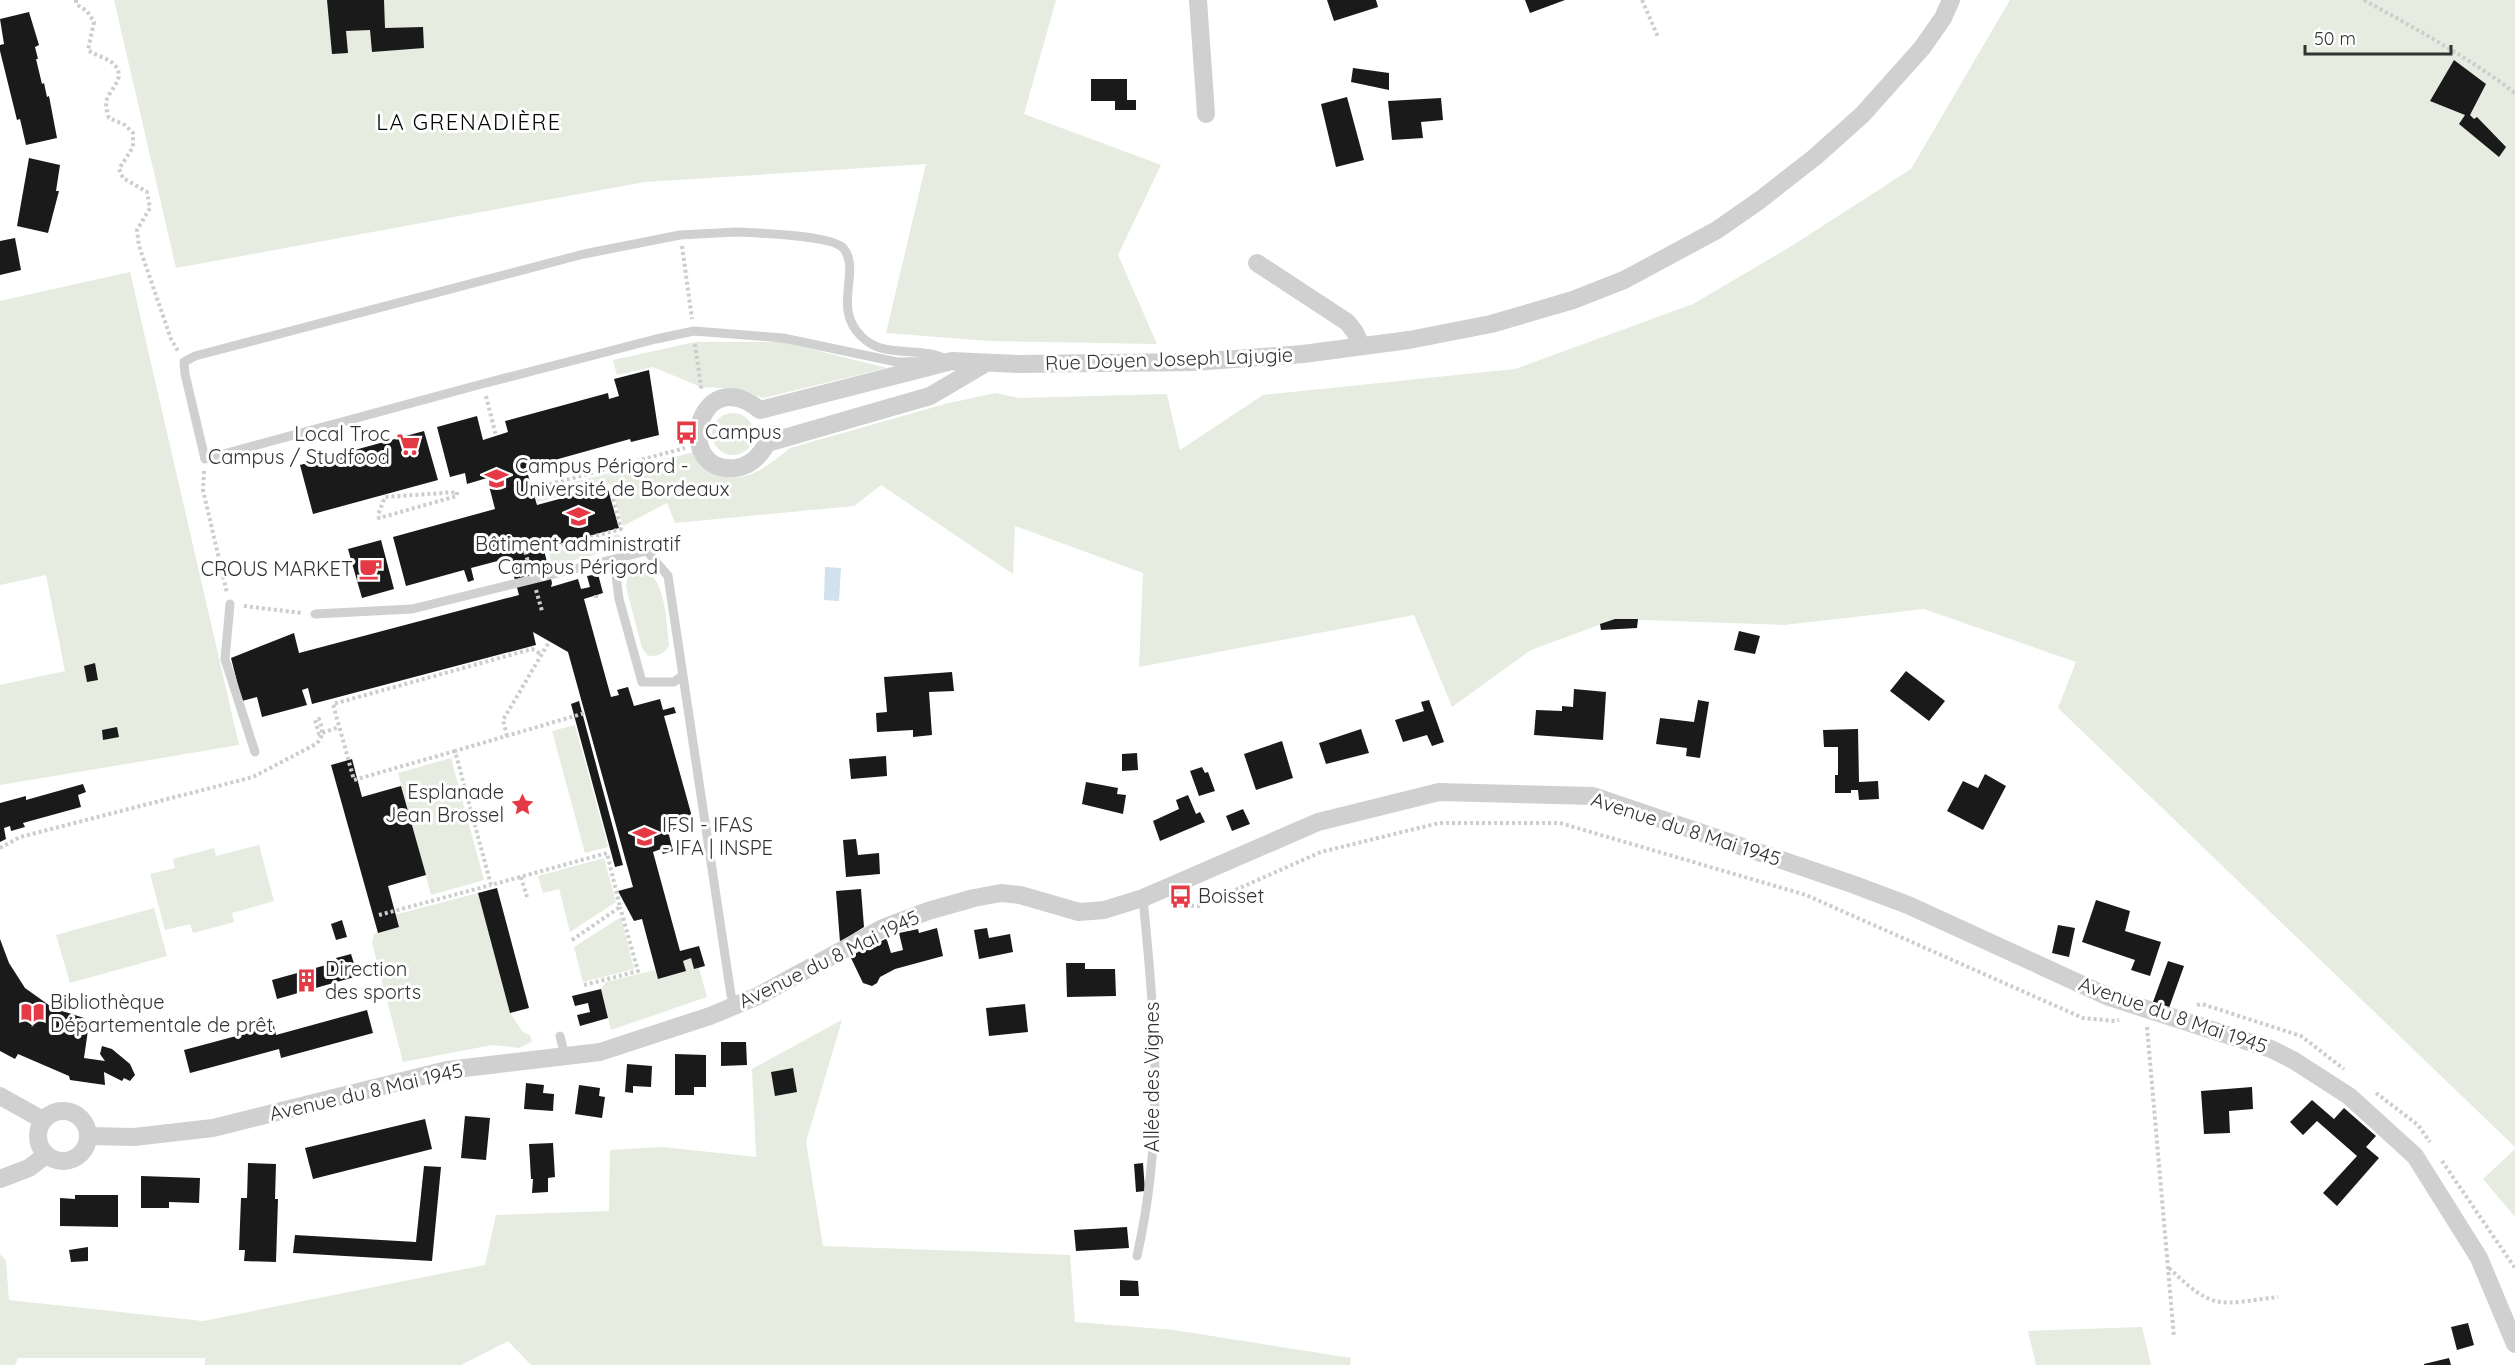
<svg xmlns="http://www.w3.org/2000/svg" width="2515" height="1365" viewBox="0 0 2515 1365" font-family="Quicksand,sans-serif">
  <style>
    .green { fill: #e6ecdf }
    .water { fill: #cfe2ee }
    .building { fill: #1a1a1a }
    .lines { fill: none; stroke-linecap: round; stroke-linejoin: round }
    .path { stroke: #cdcdcd; stroke-width: 4; stroke-dasharray: 3 3; stroke-linecap: butt }
    .service { stroke: #d0d0d0; stroke-width: 9 }
    .minor { stroke: #d0d0d0; stroke-width: 18 }
    .labels { text-anchor: middle; stroke-width: 6; stroke-linejoin: round; paint-order: stroke }
    .street-label { font-size: 20px; fill: #333; stroke: #fff }
    .poi-label { font-size: 20px; fill: #333; stroke: #fff; text-anchor: start }
    .quarter-label { font-size: 22px; letter-spacing: 1.5px; fill: #000; stroke: #fff }
  </style>
  <rect width="100%" height="100%" fill="#fff"/>
  <path class="green" d="M 114,0 L 1056,0 L 1024,114 L 1161,165 L 1118,255 L 1157,344 L 989,341 L 886,333 L 926,164 L 645,182 L 176,268 Z
    M 2010,0 L 2515,0 L 2515,1147 L 2058,708 L 2076,662 L 1924,609 L 1784,625 L 1615,619 L 1531,650 L 1452,707 L 1414,615 L 1139,667 L 1143,573 L 1015,526 L 1013,574 L 881,485 L 854,506 L 675,523 L 667,503 L 623,526 L 610,484 L 537,502 L 534,492 L 694,452 C 727,495 755,477 790,448 L 945,404 L 995,393 L 1019,398 L 1167,394 L 1180,450 L 1263,395 L 1515,369 L 1693,304 L 1790,247 L 1911,169 Z
    M 130,272 L 239,745 L 0,785 L 0,685 L 65,671 L 46,575 L 0,585 L 0,301 Z
    M 695,342 L 783,342 L 887,368 L 763,398 L 738,389 L 701,387 L 653,367 L 617,375 L 613,360 Z
    M712 434a21 21 0 1 1 42 0a21 21 0 1 1-42 0Z
    M 619,534 L 623,547 L 552,566 L 549,553 Z
    M 638,567 C 667,574 666,622 669,645 C 665,654 656,658 647,655 L 642,648 L 626,587 C 627,577 629,572 638,567 Z
    M 575,725 L 608,847 L 585,853 L 552,731 Z
    M 451,758 L 484,880 L 431,895 L 398,773 Z
    M 259,845 L 274,901 L 232,913 L 234,922 L 193,933 L 190,924 L 165,930 L 150,874 L 175,868 L 173,859 L 214,848 L 216,856 Z
    M 604,858 L 616,902 L 570,932 L 559,889 L 543,893 L 538,876 Z
    M 478,893 L 510,1013 L 523,1032 L 530,1035 L 532,1042 L 519,1048 L 492,1045 L 403,1062 L 372,943 L 374,934 L 378,933 L 375,920 Z
    M 154,908 L 167,956 L 70,983 L 56,935 Z
    M 621,917 L 634,969 L 583,982 L 574,947 Z
    M 691,958 L 699,968 L 707,997 L 611,1030 L 601,989 L 606,982 L 655,970 L 658,979 L 685,971 L 683,961 Z
    M 842,1020 L 806,1142 L 823,1246 L 1070,1255 L 1075,1322 L 1174,1330 L 1351,1358 L 1350,1365 L 531,1365 L 508,1341 L 461,1365 L 205,1365 L 205,1358 L 18,1358 L 15,1365 L 0,1365 L 0,1254 L 6,1261 L 9,1300 L 203,1321 L 485,1265 L 496,1215 L 609,1211 L 610,1150 L 663,1147 L 756,1157 L 752,1069 Z
    M 2515,1149 L 2515,1217 L 2483,1179 Z
    M 2142,1327 L 2151,1365 L 2036,1365 L 2028,1331 Z"/>
  <path class="water" d="M 825,567 L 841,568 L 839,601 L 824,600 Z"/>
  <path class="building" d="M 327,0 L 384,0 L 385,28 L 423,27 L 424,48 L 372,52 L 370,30 L 346,31 L 348,53 L 332,54 Z
    M 1327,0 L 1376,0 L 1378,7 L 1334,21 Z
    M 1525,0 L 1565,0 L 1530,13 Z
    M 29,12 L 39,45 L 35,47 L 38,59 L 36,59 L 42,84 L 44,83 L 47,97 L 49,96 L 57,138 L 26,145 L 20,119 L 17,120 L 0,51 L 0,45 L 4,44 L 0,19 Z
    M 2454,60 L 2486,84 L 2470,115 L 2474,119 L 2477,117 L 2506,147 L 2499,157 L 2459,124 L 2465,115 L 2430,101 Z
    M 1353,68 L 1389,73 L 1389,90 L 1351,82 Z
    M 1091,79 L 1127,79 L 1127,100 L 1136,100 L 1136,110 L 1115,110 L 1115,101 L 1091,101 Z
    M 1347,97 L 1364,160 L 1336,167 L 1321,104 Z
    M 1441,98 L 1443,120 L 1421,122 L 1423,138 L 1392,140 L 1388,101 Z
    M 29,158 L 60,165 L 56,191 L 59,191 L 48,233 L 17,226 Z
    M 15,238 L 21,270 L 0,275 L 0,241 Z
    M 649,370 L 659,435 L 631,442 L 630,439 L 526,468 L 537,505 L 607,486 L 619,528 L 540,549 L 544,550 L 552,583 L 551,587 L 578,579 L 581,589 L 590,587 L 587,576 L 598,574 L 603,593 L 584,599 L 611,697 L 619,695 L 617,690 L 628,687 L 634,706 L 660,699 L 663,710 L 674,707 L 676,713 L 664,716 L 694,824 L 668,831 L 673,851 L 663,854 L 661,849 L 653,852 L 680,951 L 699,946 L 705,966 L 694,969 L 691,958 L 683,961 L 686,971 L 658,979 L 642,919 L 634,921 L 618,891 L 633,887 L 568,652 L 533,632 L 536,645 L 312,704 L 308,688 L 302,690 L 307,705 L 262,717 L 257,697 L 242,701 L 231,658 L 294,633 L 299,653 L 519,595 L 509,558 L 471,568 L 474,580 L 468,582 L 464,570 L 406,586 L 393,537 L 495,509 L 487,478 L 467,484 L 465,473 L 450,477 L 437,427 L 477,416 L 483,440 L 508,432 L 505,421 L 608,393 L 609,399 L 619,396 L 614,379 Z
    M 424,431 L 438,480 L 313,514 L 300,465 Z
    M 381,540 L 394,589 L 362,598 L 348,549 Z
    M 1615,619 L 1638,619 L 1637,628 L 1601,630 L 1600,624 Z
    M 1739,631 L 1760,636 L 1755,654 L 1734,650 Z
    M 95,663 L 98,680 L 87,682 L 84,666 Z
    M 1906,671 L 1945,701 L 1929,721 L 1890,691 Z
    M 952,672 L 954,691 L 929,692 L 932,735 L 913,737 L 913,730 L 877,732 L 876,713 L 887,712 L 884,677 Z
    M 1574,689 L 1606,692 L 1603,740 L 1534,735 L 1536,710 L 1562,711 L 1562,706 L 1573,707 Z
    M 1429,700 L 1444,742 L 1432,746 L 1427,735 L 1403,742 L 1395,720 L 1424,711 L 1421,702 Z
    M 1698,700 L 1709,702 L 1700,758 L 1686,756 L 1687,748 L 1656,744 L 1660,718 L 1694,722 Z
    M 579,701 L 623,865 L 615,867 L 571,704 Z
    M 117,727 L 119,737 L 103,740 L 102,730 Z
    M 1361,729 L 1369,753 L 1326,764 L 1319,743 Z
    M 1858,729 L 1859,782 L 1878,781 L 1879,799 L 1859,800 L 1858,790 L 1851,790 L 1851,793 L 1835,793 L 1835,775 L 1838,775 L 1838,747 L 1824,747 L 1823,730 Z
    M 1282,741 L 1293,778 L 1256,790 L 1244,754 Z
    M 1137,753 L 1138,770 L 1122,771 L 1122,754 Z
    M 886,756 L 887,776 L 851,779 L 849,759 Z
    M 352,759 L 362,797 L 401,786 L 426,875 L 388,886 L 399,927 L 378,933 L 331,765 Z
    M 1202,767 L 1205,773 L 1208,772 L 1215,791 L 1199,796 L 1190,771 Z
    M 1985,774 L 2006,786 L 1983,830 L 1947,811 L 1963,781 L 1978,788 Z
    M 1086,782 L 1118,788 L 1117,794 L 1126,795 L 1123,814 L 1082,804 Z
    M 83,784 L 86,792 L 78,795 L 81,807 L 23,823 L 25,827 L 11,831 L 10,826 L 4,828 L 6,839 L 0,842 L 0,803 L 26,796 L 26,800 Z
    M 1188,795 L 1196,814 L 1200,812 L 1205,822 L 1160,841 L 1153,821 L 1179,809 L 1176,800 Z
    M 1243,809 L 1250,824 L 1232,831 L 1226,816 Z
    M 856,839 L 858,855 L 879,853 L 880,874 L 846,877 L 843,840 Z
    M 497,888 L 529,1008 L 510,1013 L 478,893 Z
    M 861,889 L 864,927 L 840,942 L 836,891 Z
    M 2096,900 L 2130,911 L 2125,931 L 2161,942 L 2150,976 L 2131,970 L 2135,960 L 2082,942 Z
    M 342,920 L 347,937 L 336,940 L 331,924 Z
    M 2058,925 L 2075,928 L 2069,957 L 2052,953 Z
    M 937,928 L 943,956 L 895,969 L 880,977 L 877,983 L 872,986 L 863,983 L 850,956 L 898,933 L 887,940 L 891,953 L 903,950 L 899,933 L 918,929 L 919,933 Z
    M 987,928 L 989,938 L 1010,934 L 1013,952 L 979,959 L 974,930 Z
    M 0,939 L 9,963 L 25,988 L 53,1008 L 84,1018 L 88,1030 L 84,1058 L 105,1061 L 100,1054 L 102,1046 L 112,1049 L 130,1064 L 135,1075 L 130,1081 L 124,1078 L 122,1081 L 104,1072 L 105,1085 L 70,1080 L 69,1076 L 18,1054 L 15,1059 L 0,1051 Z
    M 351,954 L 358,976 L 277,999 L 272,980 L 337,962 L 336,958 Z
    M 2168,961 L 2184,966 L 2169,1008 L 2153,1002 Z
    M 1066,963 L 1085,963 L 1085,969 L 1115,969 L 1116,996 L 1067,997 Z
    M 601,989 L 608,1018 L 580,1026 L 577,1015 L 590,1012 L 588,1003 L 575,1006 L 572,996 Z
    M 1025,1004 L 1028,1032 L 989,1036 L 986,1008 Z
    M 367,1010 L 373,1033 L 281,1058 L 279,1049 L 190,1073 L 184,1050 L 274,1026 L 276,1035 Z
    M 721,1042 L 746,1042 L 747,1065 L 721,1066 Z
    M 675,1054 L 706,1055 L 706,1087 L 694,1087 L 694,1095 L 675,1095 Z
    M 627,1064 L 652,1066 L 651,1087 L 633,1086 L 633,1093 L 625,1092 Z
    M 793,1068 L 797,1092 L 775,1096 L 771,1072 Z
    M 526,1083 L 544,1085 L 543,1093 L 554,1094 L 553,1111 L 524,1109 Z
    M 579,1085 L 600,1088 L 599,1096 L 605,1097 L 602,1118 L 575,1114 Z
    M 2252,1087 L 2253,1109 L 2229,1111 L 2230,1133 L 2204,1134 L 2201,1091 Z
    M 2312,1100 L 2334,1119 L 2344,1108 L 2376,1136 L 2366,1147 L 2379,1158 L 2337,1206 L 2323,1193 L 2357,1156 L 2317,1121 L 2303,1135 L 2290,1122 Z
    M 465,1116 L 490,1118 L 486,1160 L 461,1158 Z
    M 425,1119 L 432,1149 L 313,1179 L 305,1148 Z
    M 553,1143 L 555,1177 L 548,1178 L 548,1192 L 532,1193 L 533,1179 L 531,1179 L 529,1144 Z
    M 248,1163 L 276,1164 L 275,1199 L 278,1199 L 276,1262 L 244,1261 L 245,1250 L 239,1250 L 241,1198 L 247,1198 Z
    M 1143,1163 L 1145,1191 L 1136,1192 L 1134,1164 Z
    M 424,1166 L 441,1167 L 432,1261 L 293,1253 L 295,1235 L 416,1242 Z
    M 141,1176 L 200,1178 L 199,1203 L 169,1202 L 169,1208 L 141,1208 Z
    M 75,1195 L 118,1195 L 118,1227 L 60,1226 L 60,1198 L 75,1199 Z
    M 1127,1227 L 1129,1248 L 1076,1251 L 1074,1230 Z
    M 88,1247 L 88,1261 L 71,1262 L 69,1250 Z
    M 1120,1280 L 1138,1281 L 1139,1296 L 1120,1296 Z
    M 2468,1323 L 2474,1345 L 2457,1350 L 2451,1327 Z
    M 2449,1358 L 2451,1365 L 2424,1365 L 2424,1364 Z"/>
  <g class="lines">
    <path class="path" d="M 76,0 L 76,4 L 87,11 L 94,22 L 88,50 C 95,55 103,57 110,61 C 130,75 110,89 107,99 C 105,106 107,112 109,118 L 125,125 L 133,133 L 133,147 L 119,169 L 123,178 L 147,192 L 150,208 L 137,230 L 139,246 L 171,339 L 178,351
      M 1642,0 L 1658,37
      M 2364,0 C 2416,29 2468,57 2515,93
      M 682,246 L 692,319
      M 695,344 L 701,387 L 700,390
      M 486,396 L 496,436
      M 204,471 L 203,490 L 227,593
      M 532,489 L 685,448
      M 457,492 L 457,496 L 379,518 L 378,515 L 385,497 Z
      M 522,540 L 530,569
      M 544,550 L 621,529 L 611,491
      M 536,590 L 542,611
      M 596,595 L 596,599
      M 244,606 L 302,613
      M 507,736 L 503,720 L 549,642
      M 455,751 L 354,780 L 333,704 L 532,649 L 541,654
      M 0,848 L 20,837 L 253,777 L 316,744 C 324,736 323,729 319,719 L 315,720 L 319,734 L 339,727
      M 521,877 L 527,897
      M 1173,905 L 1199,906 L 1321,852 L 1439,823 L 1560,823 L 1806,895 L 2083,1018 L 2115,1021 L 2119,1020
      M 379,915 L 491,885
      M 572,940 L 620,907 L 607,853 L 491,885 L 455,751 L 585,713
      M 584,985 L 638,971 L 620,907
      M 2197,1005 L 2202,1004 L 2301,1036 L 2344,1069
      M 2147,1027 L 2174,1337
      M 2376,1093 L 2418,1125 L 2430,1142
      M 2442,1161 L 2515,1268
      M 2169,1268 C 2215,1312 2218,1304 2278,1297"/>
    <path class="service" d="M 736,232 C 756,233 834,235 844,249 C 861,271 832,308 861,336 C 880,356 907,349 931,354 C 938,355 945,359 952,361 L 897,362 L 783,338 L 694,331 L 656,339 L 482,384 L 205,459 L 185,374 L 184,362 L 195,356 L 584,254 L 680,235 Z
      M 614,560 L 619,599 L 642,682 L 674,682 L 683,675
      M 230,604 L 225,659 L 255,752
      M 315,614 L 412,609 L 647,551 L 668,576 L 731,995 L 734,1004
      M 560,1036 L 565,1056
      M 1137,1256 C 1165,1133 1155,1022 1143,898"/>
    <path class="minor" d="M 1198,0 L 1206,114
      M 1257,263 L 1347,322 L 1355,332 L 1361,346
      M 986,363 L 930,396 L 767,443 C 760,456 751,466 736,468 C 671,475 698,359 760,410 L 952,361 L 1018,364 L 1194,362 L 1303,354 L 1409,340 L 1491,324 L 1573,300 L 1624,280 L 1717,230 L 1760,200 L 1815,157 L 1862,115 L 1922,48 L 1943,18 L 1951,0
      M 0,1096 L 43,1120
      M38 1136a25 25 0 1 1 50 0a25 25 0 1 1-50 0Z
      M 89,1136 L 134,1137 L 213,1128 L 447,1070 L 600,1052 L 710,1016 L 758,996 L 883,928 L 928,911 L 974,898 L 1001,893 L 1020,895 L 1079,912 L 1104,910 L 1143,898 L 1318,822 L 1439,792 L 1593,796 L 1852,884 L 1908,905 L 2109,997 L 2271,1049 L 2293,1060 L 2349,1096 L 2415,1156 L 2479,1258 L 2515,1344
      M 0,1179 L 29,1168 L 46,1155"/>
  </g>
  <defs>
    <symbol id="bus-bare" viewBox="-9 -9 18 18"><path d="M-5-6H5V4H4V6H2V4H-2V6H-4V4H-5ZM-3.5-4V0h7V-4ZM-3.5 1.2v1.5H-2V1.2ZM2 1.2v1.5H3.5V1.2Z" fill="#e63946" stroke="#fff" stroke-width="2.5" paint-order="stroke"/></symbol>
    <symbol id="supermarket-bare" viewBox="-9 -9 18 18"><path d="M-6-5.5h2.5l.6 2H6L4.5 2H-2.5L-4.4-4H-6ZM-1.5 3.2a1.3 1.3 0 1 0 .1 0ZM3 3.2a1.3 1.3 0 1 0 .1 0Z" fill="#e63946" stroke="#fff" stroke-width="2.5" paint-order="stroke"/></symbol>
    <symbol id="university-bare" viewBox="-9 -9 18 18"><path d="M0-5L7-2L0 1L-7-2ZM-4 1L0 2.5L4 1V4Q0 6-4 4Z" fill="#e63946" stroke="#fff" stroke-width="2.5" paint-order="stroke"/></symbol>
    <symbol id="cafe-bare" viewBox="-9 -9 18 18"><path d="M-5.5-4.5H6V0H3Q3 3.5 0 3.5H-2.5Q-5.5 3.5-5.5 0ZM3-3.2v2h1.7v-2ZM-6 4.5H4V6H-6Z" fill="#e63946" stroke="#fff" stroke-width="2.5" paint-order="stroke"/></symbol>
    <symbol id="sight-bare" viewBox="-9 -9 18 18"><path d="M0-6L1.8-2.2L6-1.7L2.9 1.2L3.7 5.4L0 3.3L-3.7 5.4L-2.9 1.2L-6-1.7L-1.8-2.2Z" fill="#e63946" stroke="#fff" stroke-width="2.5" paint-order="stroke"/></symbol>
    <symbol id="building-bare" viewBox="-9 -9 18 18"><path d="M-4-6H4V6H1V3H-1V6H-4ZM-2.5-4.3h1.7v1.8h-1.7ZM.8-4.3h1.7v1.8H.8ZM-2.5-1h1.7V.8h-1.7ZM.8-1h1.7V.8H.8Z" fill="#e63946" stroke="#fff" stroke-width="2.5" paint-order="stroke"/></symbol>
    <symbol id="library-bare" viewBox="-9 -9 18 18"><path d="M-6-4Q-3-5.5-.7-3.5V5Q-3 3-6 4ZM6-4Q3-5.5 .7-3.5V5Q3 3 6 4Z" fill="#e63946" stroke="#fff" stroke-width="2.5" paint-order="stroke"/></symbol>
  </defs>
  <g fill-rule="evenodd">
    <use href="#bus-bare" x="670" y="416" width="33" height="33"/>
    <use href="#supermarket-bare" x="392" y="428" width="33" height="33"/>
    <use href="#university-bare" x="480" y="462" width="33" height="33"/>
    <use href="#university-bare" x="562" y="500" width="33" height="33"/>
    <use href="#cafe-bare" x="354" y="552" width="33" height="33"/>
    <use href="#sight-bare" x="506" y="788" width="33" height="33"/>
    <use href="#university-bare" x="628" y="820" width="33" height="33"/>
    <use href="#bus-bare" x="1164" y="880" width="33" height="33"/>
    <use href="#building-bare" x="290" y="964" width="33" height="33"/>
    <use href="#library-bare" x="16" y="996" width="33" height="33"/>
  </g>
  <g class="labels">
    <g class="street-label">
      <text transform="translate(1169 359) rotate(-2)" y="7">Rue Doyen Joseph Lajugie</text>
      <text transform="translate(1686 829) rotate(18)" y="7">Avenue du 8 Mai 1945</text>
      <text transform="translate(829 959) rotate(-26)" y="7">Avenue du 8 Mai 1945</text>
      <text transform="translate(2173 1015) rotate(19)" y="7">Avenue du 8 Mai 1945</text>
      <text transform="translate(1152 1077) rotate(-90)" y="7">Allée des Vignes</text>
      <text transform="translate(366 1092) rotate(-13)" y="7">Avenue du 8 Mai 1945</text>
    </g>
    <g class="poi-label">
      <text x="705" y="439">Campus</text>
      <text x="390" y="441" text-anchor="end">Local Troc<tspan x="390" dy="23">Campus / Studfood</tspan></text>
      <text x="515" y="473">Campus Périgord -<tspan x="515" dy="23">Université de Bordeaux</tspan></text>
      <text x="578" y="551" text-anchor="middle">Bâtiment administratif<tspan x="578" dy="23">Campus Périgord</tspan></text>
      <text x="353" y="576" text-anchor="end">CROUS MARKET</text>
      <text x="504" y="799" text-anchor="end">Esplanade<tspan x="504" dy="23">Jean Brossel</tspan></text>
      <text x="662" y="832">IFSI - IFAS<tspan x="662" dy="23">- IFA | INSPE</tspan></text>
      <text x="1198" y="903">Boisset</text>
      <text x="325" y="976">Direction<tspan x="325" dy="23">des sports</tspan></text>
      <text x="50" y="1009">Bibliothèque<tspan x="50" dy="23">Départementale de prêt</tspan></text>
    </g>
    <g class="quarter-label">
      <text x="469" y="130">LA GRENADIÈRE</text>
    </g>
  </g>
  <path d="M2305 45v9h146v-9" fill="none" stroke="#333333" stroke-width="3"/>
  <text x="2314" y="45" font-size="18" fill="#333333" stroke="#ffffff" stroke-width="4.5" paint-order="stroke">50 m</text>
</svg>
